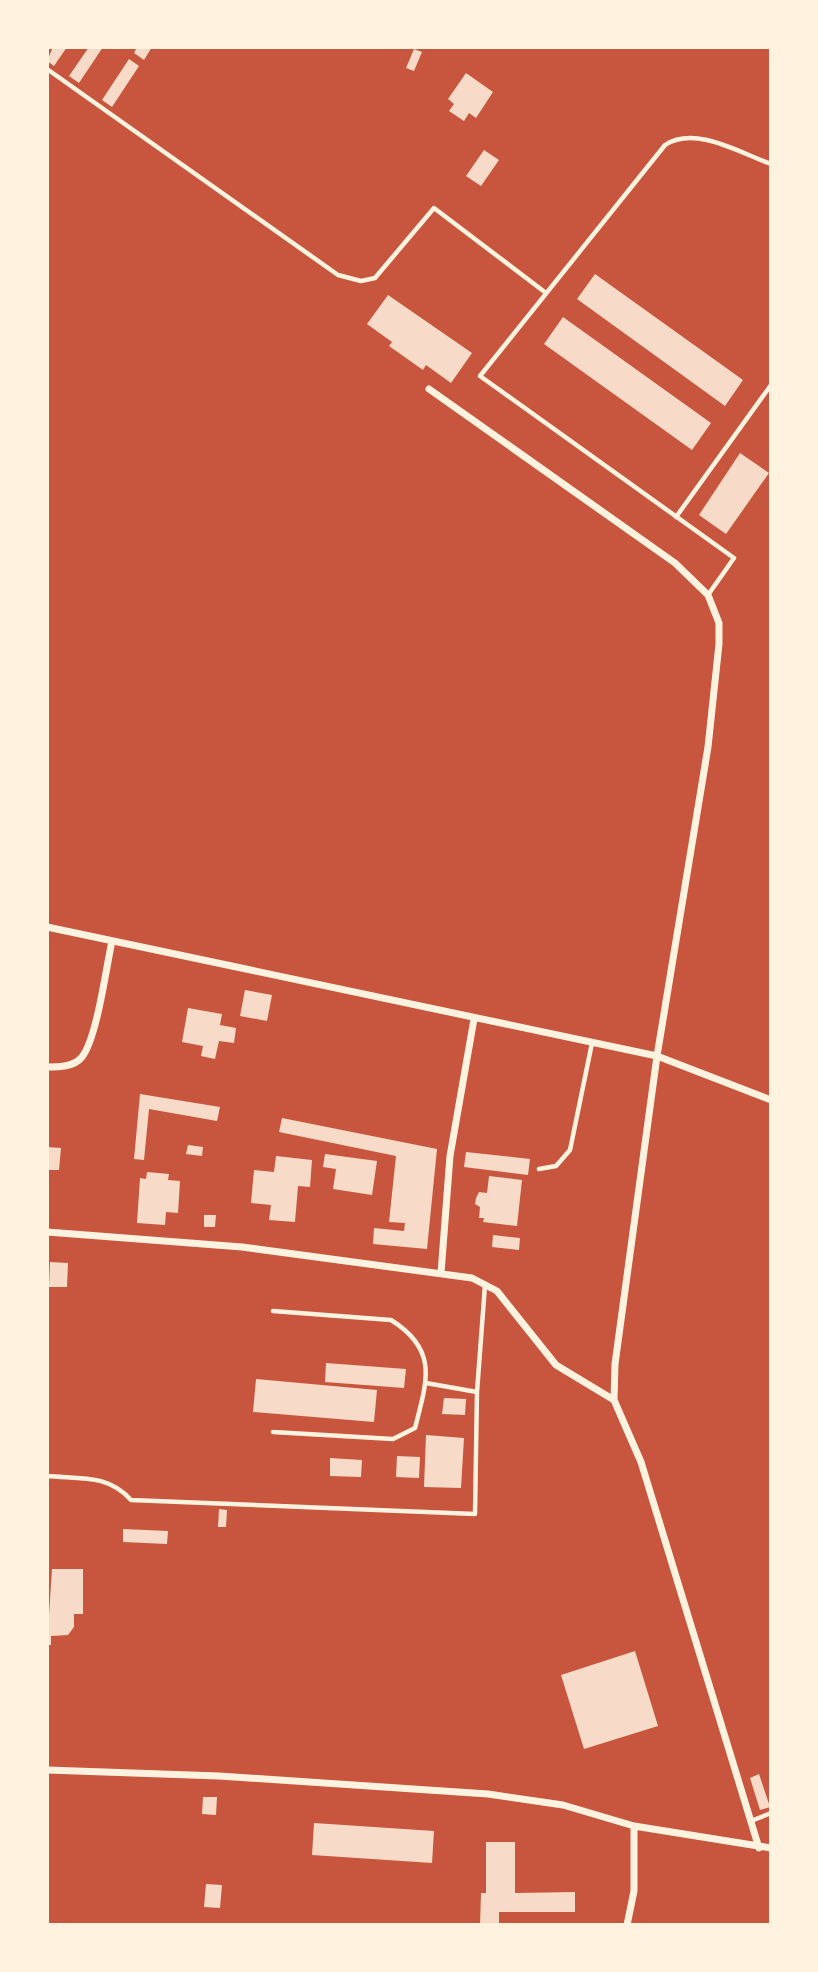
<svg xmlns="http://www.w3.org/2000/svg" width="818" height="1972" viewBox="0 0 818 1972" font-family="Barlow,sans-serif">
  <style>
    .building { fill: #f7dbc8 }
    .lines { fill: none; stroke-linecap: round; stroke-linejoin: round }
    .service { stroke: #fff3e0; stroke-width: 4.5 }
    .minor { stroke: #fff3e0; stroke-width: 7 }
  </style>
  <rect width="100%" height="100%" fill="#c8553d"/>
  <path class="building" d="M 53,47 L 67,47 L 54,66 L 47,61 Z
    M 89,47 L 103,47 L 79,83 L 69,76 Z
    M 137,47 L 152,47 L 144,60 L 134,53 Z
    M 414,49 L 422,52 L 414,71 L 406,68 Z
    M 129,59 L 139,66 L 112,107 L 102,100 Z
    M 466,73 L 493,92 L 476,118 L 469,113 L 464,121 L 449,111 L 454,104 L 448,99 Z
    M 484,150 L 499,160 L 481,186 L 466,176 Z
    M 595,274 L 743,380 L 725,406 L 577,299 Z
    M 388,295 L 472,353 L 451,383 L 426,365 L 423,370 L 389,346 L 392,342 L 367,324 Z
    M 563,317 L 711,423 L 692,450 L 544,344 Z
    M 740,453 L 769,473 L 726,534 L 699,515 Z
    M 245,990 L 272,995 L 267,1021 L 240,1016 Z
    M 188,1008 L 222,1014 L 220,1025 L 236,1028 L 234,1043 L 219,1041 L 215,1059 L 201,1056 L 203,1046 L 182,1042 Z
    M 140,1094 L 220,1107 L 217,1121 L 149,1109 L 144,1160 L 134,1159 Z
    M 282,1118 L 437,1149 L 427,1249 L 373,1244 L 374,1228 L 404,1231 L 405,1223 L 389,1222 L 396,1156 L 279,1132 Z
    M 188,1145 L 203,1147 L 202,1156 L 186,1154 Z
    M 47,1147 L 61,1148 L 59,1170 L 47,1170 Z
    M 466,1152 L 530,1159 L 528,1175 L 464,1167 Z
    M 325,1154 L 377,1161 L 372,1195 L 333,1189 L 336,1169 L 323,1167 Z
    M 276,1156 L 312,1160 L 310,1187 L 298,1186 L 295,1222 L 269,1220 L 271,1205 L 251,1203 L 254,1170 L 274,1172 Z
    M 147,1172 L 169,1174 L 168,1180 L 180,1181 L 178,1213 L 166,1212 L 165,1225 L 137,1223 L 140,1178 L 146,1179 Z
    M 489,1176 L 522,1180 L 517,1226 L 483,1222 L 484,1218 L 479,1218 L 480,1207 L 475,1204 L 476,1198 L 479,1192 L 487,1193 Z
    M 204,1215 L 216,1215 L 215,1227 L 204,1227 Z
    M 493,1235 L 520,1238 L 519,1250 L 492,1247 Z
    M 50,1262 L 68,1263 L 67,1287 L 49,1287 Z
    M 326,1363 L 406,1369 L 404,1388 L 325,1382 Z
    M 256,1379 L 377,1390 L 374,1422 L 253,1412 Z
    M 444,1398 L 466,1399 L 465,1415 L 442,1414 Z
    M 426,1435 L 464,1438 L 461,1488 L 424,1487 Z
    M 397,1456 L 420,1457 L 419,1478 L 396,1477 Z
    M 330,1458 L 362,1460 L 361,1477 L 330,1476 Z
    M 219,1509 L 227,1510 L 226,1527 L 218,1527 Z
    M 123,1529 L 168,1531 L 167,1544 L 123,1542 Z
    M 52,1569 L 83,1569 L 83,1614 L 74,1614 L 74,1627 L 68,1635 L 51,1636 L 51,1645 L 47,1645 Z
    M 635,1651 L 658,1726 L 584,1749 L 561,1675 Z
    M 759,1774 L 770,1807 L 760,1810 L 750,1778 Z
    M 203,1797 L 217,1797 L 216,1815 L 202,1814 Z
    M 314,1823 L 434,1831 L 432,1863 L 312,1855 Z
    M 486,1842 L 515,1842 L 515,1893 L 575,1892 L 575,1912 L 499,1912 L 499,1925 L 480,1925 L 481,1893 L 486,1893 Z
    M 206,1884 L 222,1885 L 220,1908 L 204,1907 Z"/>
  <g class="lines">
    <path class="service" d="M 47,69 L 338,275 L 361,281 L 375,278 L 434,208 L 546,293
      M 676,517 L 771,385
      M 708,595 L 734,558 L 480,376 L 665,145 C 695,125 740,153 771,164
      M 539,1169 L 556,1166 L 570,1150 L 592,1043
      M 426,1383 L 477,1392
      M 273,1432 L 393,1439 L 415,1428 C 427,1381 439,1350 391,1320 L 273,1311
      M 47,1476 C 80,1479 108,1474 131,1500 L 475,1514 L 477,1392 L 485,1285
      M 751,1821 L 771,1813"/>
    <path class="minor" d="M 429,389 L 675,563 L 708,595 L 719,623 L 719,644 L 708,747 L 657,1056 L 615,1364 L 614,1400
      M 47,927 L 657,1056 L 771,1100
      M 47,1067 C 59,1067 74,1067 82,1057 C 97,1038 106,968 112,941
      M 47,1232 L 242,1247 L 472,1278 L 497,1291 L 556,1365 L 614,1400 L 641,1462 L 759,1848
      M 441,1273 L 450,1156 L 474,1019
      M 47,1770 L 219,1776 L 488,1794 L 563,1805 L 634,1826 L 771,1848
      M 627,1925 L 634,1891 L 634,1826"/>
  </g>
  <rect width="818" height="1972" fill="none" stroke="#fff3e0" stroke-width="98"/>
</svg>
